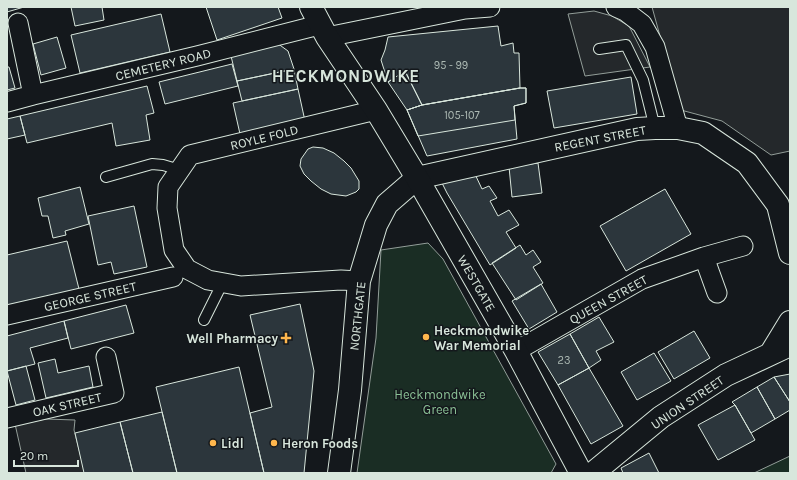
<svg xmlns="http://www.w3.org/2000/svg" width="797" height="480" viewBox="0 0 797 480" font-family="Karla,sans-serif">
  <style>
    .green { fill: #1a2d24; stroke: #939e99 }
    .parking { fill: #24282b; stroke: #939e99 }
    .building { fill: #2c363c; stroke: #d8e6dc }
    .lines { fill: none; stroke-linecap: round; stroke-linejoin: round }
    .lane-casing { stroke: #d8e6dc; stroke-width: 12 }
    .street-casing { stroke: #d8e6dc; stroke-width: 21 }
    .secondary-casing { stroke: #d8e6dc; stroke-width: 24 }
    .primary-casing { stroke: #d8e6dc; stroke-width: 24 }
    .lane { stroke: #14181c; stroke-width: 10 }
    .street { stroke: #14181c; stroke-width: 19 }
    .secondary { stroke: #14181c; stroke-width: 22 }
    .primary { stroke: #14181c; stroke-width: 22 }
    .poi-dot { fill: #ffb74d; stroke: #14181c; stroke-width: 1.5 }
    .labels { text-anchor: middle; stroke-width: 3; stroke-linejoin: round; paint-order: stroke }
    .number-label { font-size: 11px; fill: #adbab4 }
    .street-label { font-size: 13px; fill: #d8e6dc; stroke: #14181c }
    .poi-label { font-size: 13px; font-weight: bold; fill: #d8e6dc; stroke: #14181c; text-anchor: start }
    .park-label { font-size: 13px; fill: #8ac095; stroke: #14181c }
    .district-label { font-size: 17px; font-weight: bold; letter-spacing: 1px; fill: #d8e6dc; stroke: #14181c }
  </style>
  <rect width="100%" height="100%" fill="#14181c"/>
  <path class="green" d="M 428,243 L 443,259 L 556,464 L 551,473 L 357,473 L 376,338 L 381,250 Z
    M 790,456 L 790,473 L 754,473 Z"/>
  <path class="parking" d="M 652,7 L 790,7 L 790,151 L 771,155 L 722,121 L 677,109 L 676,94 Z
    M 594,11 L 612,16 L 629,26 L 650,67 L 585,76 L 568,14 Z
    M 46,419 L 75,420 L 74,430 L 85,473 L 26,473 L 15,424 Z"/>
  <path class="building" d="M 7,7 L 24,7 L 7,12 Z
    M 71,7 L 102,7 L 104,20 L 75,26 Z
    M 206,7 L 278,7 L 282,18 L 217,40 Z
    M 161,14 L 170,52 L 80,73 L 71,35 Z
    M 498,26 L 501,46 L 513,43 L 514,53 L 519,53 L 520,88 L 422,105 L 405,71 L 388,82 L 381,60 L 385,50 L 388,37 Z
    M 57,37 L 66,68 L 41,75 L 33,44 Z
    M 277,43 L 288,51 L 294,69 L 237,81 L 231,56 Z
    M 232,64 L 238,86 L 165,104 L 159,82 Z
    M 7,67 L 9,67 L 15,88 L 7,90 Z
    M 294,69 L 298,89 L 242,101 L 237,81 Z
    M 405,71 L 422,105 L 407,110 L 388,82 Z
    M 631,77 L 637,114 L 554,128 L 547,91 Z
    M 147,86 L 154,113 L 146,115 L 150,140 L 116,146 L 112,123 L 27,143 L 20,116 Z
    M 520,88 L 526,88 L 526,103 L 514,106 L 517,139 L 427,156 L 407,110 L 422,105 Z
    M 520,88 L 526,88 L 526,103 L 514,106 L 515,120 L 418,136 L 407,110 L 422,105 Z
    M 298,89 L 305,121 L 240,134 L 233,103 Z
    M 20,116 L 25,135 L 7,139 L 7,119 Z
    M 313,147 L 323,148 L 334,153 L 344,161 L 351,168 L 359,181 L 359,189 L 356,192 L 346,196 L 331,194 L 321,189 L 311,181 L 304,174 L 300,166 L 301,159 L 308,149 Z
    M 538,163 L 542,193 L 512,197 L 509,167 Z
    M 474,172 L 482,189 L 489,186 L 497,198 L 490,201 L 498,216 L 509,210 L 519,225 L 506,232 L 516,248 L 490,265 L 447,193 L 441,181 Z
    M 80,187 L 89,224 L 65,231 L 66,235 L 53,238 L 48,216 L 42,216 L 38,198 Z
    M 665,189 L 691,234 L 626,271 L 600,226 Z
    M 134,206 L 147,267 L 114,274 L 111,262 L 98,265 L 88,216 Z
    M 67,241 L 79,289 L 7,306 L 7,255 Z
    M 520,245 L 526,255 L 533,250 L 541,262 L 533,267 L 543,283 L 516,300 L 492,263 Z
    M 541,284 L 557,312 L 529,329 L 512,301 Z
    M 300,304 L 314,371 L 304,473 L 264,473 L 250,413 L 272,407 L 250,315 Z
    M 126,305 L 134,333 L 71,349 L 64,321 Z
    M 599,317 L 614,342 L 596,351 L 601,360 L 589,368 L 570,334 Z
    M 64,321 L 68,338 L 30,348 L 35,364 L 7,371 L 7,336 Z
    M 694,331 L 710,358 L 674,379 L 658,352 Z
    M 570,334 L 589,368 L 558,385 L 538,352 Z
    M 654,353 L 671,381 L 637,400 L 621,372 Z
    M 55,359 L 58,373 L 89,366 L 93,387 L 46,398 L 38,363 Z
    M 26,366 L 35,400 L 16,405 L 7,371 Z
    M 239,367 L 264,473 L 177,473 L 156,387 Z
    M 589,368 L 623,426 L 591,444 L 558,385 Z
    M 790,374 L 790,402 L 774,377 Z
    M 774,377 L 790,402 L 790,410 L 775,419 L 757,387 Z
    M 757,387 L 775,419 L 751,433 L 735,405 L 732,402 Z
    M 735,405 L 755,440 L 718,460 L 698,425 Z
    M 162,412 L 177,473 L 133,473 L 120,422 Z
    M 120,422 L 133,473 L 84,473 L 75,433 Z
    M 649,453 L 659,473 L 623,473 L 621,468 Z"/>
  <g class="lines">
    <defs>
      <path id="lane" d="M 599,49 L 626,45 L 643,80 L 655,128
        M 106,177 L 152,164 L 163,165 L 180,170
        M 204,320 L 223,282"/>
      <path id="street" d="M 616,7 L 625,11 L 642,24 L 655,47 L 678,128
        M 18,23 L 33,95
        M 327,37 L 465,9 L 490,7
        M 7,102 L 33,95 L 197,56 L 319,25
        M 704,257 L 717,293
        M 359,281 L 341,280 L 241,286 L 208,280 L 187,269 L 174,250 L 167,208 L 168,187 L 190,155 L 376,110
        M 7,315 L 173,277
        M 516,351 L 642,279 L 704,257 L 743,246
        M 7,418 L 114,393 L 106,357"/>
      <path id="secondary" d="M 771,353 L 790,322
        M 339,473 L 350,390 L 359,281 L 376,225 L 387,204 L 417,178 L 637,129 L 655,128 L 678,128 L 703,133 L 747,163 L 778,205 L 790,253
        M 593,473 L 661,417 L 726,375 L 790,345"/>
      <path id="primary" d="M 311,7 L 327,37 L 376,110 L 417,178 L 516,351 L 581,473"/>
    </defs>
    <use href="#lane" class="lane-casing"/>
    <use href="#street" class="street-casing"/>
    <use href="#secondary" class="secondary-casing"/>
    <use href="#primary" class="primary-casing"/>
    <use href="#lane" class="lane"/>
    <use href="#street" class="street"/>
    <use href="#secondary" class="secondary"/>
    <use href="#primary" class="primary"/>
  </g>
  <g class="poi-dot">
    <circle cx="426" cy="337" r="4"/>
    <path d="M284 332h4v4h4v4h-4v4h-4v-4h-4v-4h4z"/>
    <circle cx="213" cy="443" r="4"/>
    <circle cx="274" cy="443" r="4"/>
  </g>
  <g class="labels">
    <g class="number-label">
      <text x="451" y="69">95 - 99</text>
      <text x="462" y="119">105-107</text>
      <text x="564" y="364">23</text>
    </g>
    <g class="street-label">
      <text transform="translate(163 64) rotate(-14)" y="5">CEMETERY ROAD</text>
      <text transform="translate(264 137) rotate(-14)" y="5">ROYLE FOLD</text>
      <text transform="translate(600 138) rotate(-11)" y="5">REGENT STREET</text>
      <text transform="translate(477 283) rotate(60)" y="5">WESTGATE</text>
      <text transform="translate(90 296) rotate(-13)" y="5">GEORGE STREET</text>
      <text transform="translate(608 299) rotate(-29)" y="5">QUEEN STREET</text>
      <text transform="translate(357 316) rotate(-84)" y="5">NORTHGATE</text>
      <text transform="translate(687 402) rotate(-34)" y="5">UNION STREET</text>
      <text transform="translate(67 404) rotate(-13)" y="5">OAK STREET</text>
    </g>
    <g class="poi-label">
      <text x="434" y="335">Heckmondwike<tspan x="434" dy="15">War Memorial</tspan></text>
      <text x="278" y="343" text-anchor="end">Well Pharmacy</text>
      <text x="221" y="448">Lidl</text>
      <text x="282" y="448">Heron Foods</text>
    </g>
    <g class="park-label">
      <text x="440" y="399">Heckmondwike<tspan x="440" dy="15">Green</tspan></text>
    </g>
    <g class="district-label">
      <text x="346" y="82">HECKMONDWIKE</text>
    </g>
  </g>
  <rect width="797" height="480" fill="none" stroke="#d8e6dc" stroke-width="16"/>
  <path d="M14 460v6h64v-6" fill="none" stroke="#d8e6dc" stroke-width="2"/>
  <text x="20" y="460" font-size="12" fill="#d8e6dc" stroke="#14181c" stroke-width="3" paint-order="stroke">20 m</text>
</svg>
